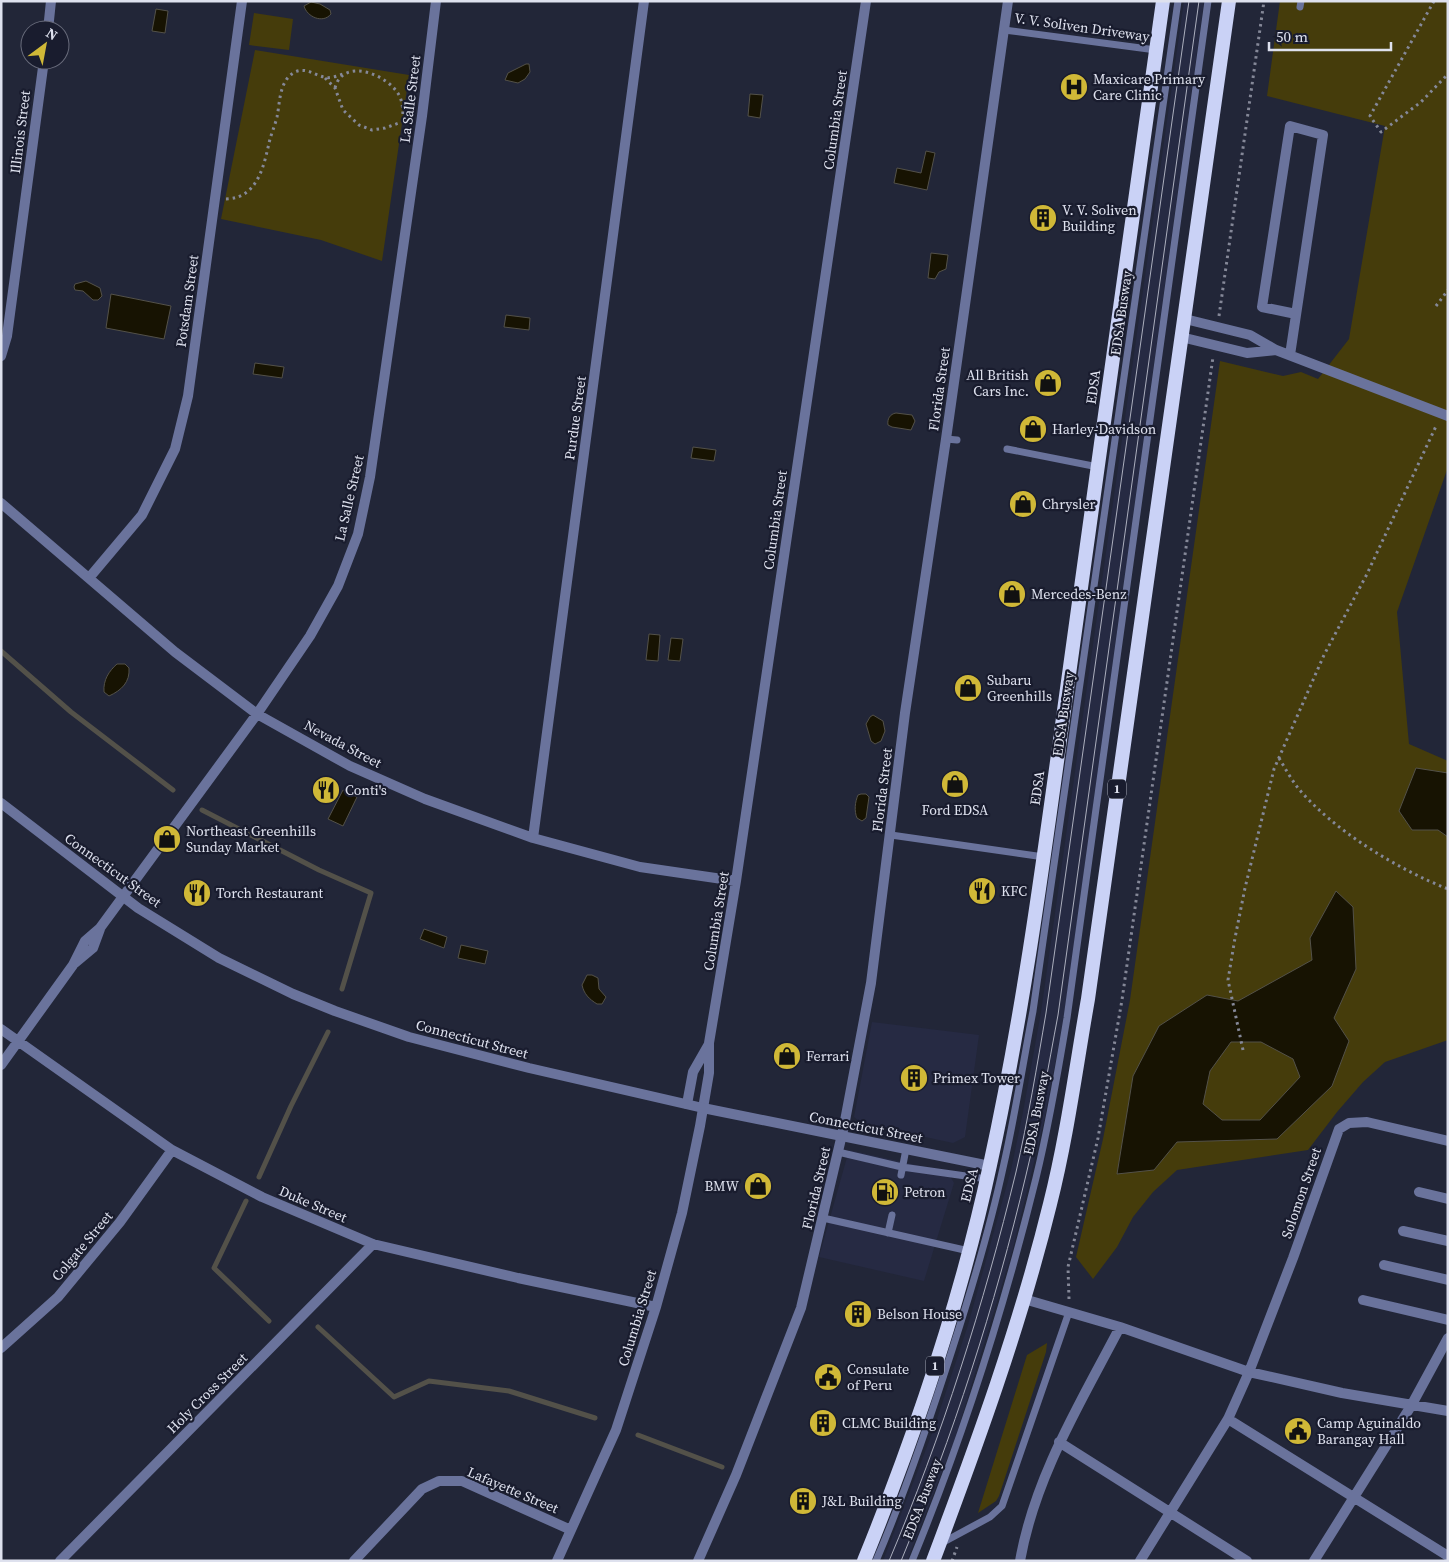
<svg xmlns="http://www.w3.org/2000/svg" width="1449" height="1562" viewBox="0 0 1449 1562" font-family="'Source Serif 4',serif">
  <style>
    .built { fill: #262a43 }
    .green { fill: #453c0b }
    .water { fill: #171302; stroke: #535149; fill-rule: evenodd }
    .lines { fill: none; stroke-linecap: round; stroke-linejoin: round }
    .stream { stroke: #535149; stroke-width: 5 }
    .path { stroke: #858898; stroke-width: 3; stroke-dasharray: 2.5 4; stroke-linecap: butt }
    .service { stroke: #6a739c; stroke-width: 7 }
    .minor { stroke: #6a739c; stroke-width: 10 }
    .tertiary { stroke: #6a739c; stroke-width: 10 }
    .trunk { stroke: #cad2f6; stroke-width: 14 }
    .tram { stroke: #acafbe; stroke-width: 1 }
    .labels { text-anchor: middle; stroke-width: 4.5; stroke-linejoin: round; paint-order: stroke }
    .shield { fill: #191c2e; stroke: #a3a6b4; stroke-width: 1 }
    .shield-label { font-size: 12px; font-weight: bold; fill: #dee1ee }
    .street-label { font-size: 14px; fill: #dee1ee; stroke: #191c2e }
    .poi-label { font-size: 14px; fill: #dee1ee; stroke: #191c2e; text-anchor: start }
  </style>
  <rect width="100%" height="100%" fill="#222638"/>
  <path class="built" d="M 1184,1 L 1204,1 L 1064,1016 L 1045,1117 L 1012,1252 L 955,1439 L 907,1561 L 883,1561 L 933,1431 L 968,1325 L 1011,1170 L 1023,1112 L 1041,1012 Z
    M 872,1022 L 979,1035 L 965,1137 L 953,1143 L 861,1123 L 854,1117 Z
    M 849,1150 L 948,1172 L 954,1183 L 924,1281 L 819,1257 Z"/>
  <path class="green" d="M 1280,1 L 1448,1 L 1448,467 L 1397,612 L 1409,744 L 1448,761 L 1448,1040 L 1385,1062 L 1363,1082 L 1337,1112 L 1308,1150 L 1177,1170 L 1153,1192 L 1133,1217 L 1117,1247 L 1093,1279 L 1076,1257 L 1103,1139 L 1130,1000 L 1220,361 L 1283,376 L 1301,372 L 1318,379 L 1349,339 L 1385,126 L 1267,96 Z
    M 254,13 L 293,19 L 289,50 L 249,45 Z
    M 255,50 L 409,75 L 382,261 L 321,240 L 221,219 Z
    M 1047,1343 L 1046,1352 L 999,1496 L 996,1501 L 978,1513 L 1027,1355 Z"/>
  <path class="water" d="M 311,2 L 320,4 L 330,10 L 331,14 C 323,24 307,17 304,6 Z
    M 156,9 L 168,11 L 165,33 L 152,31 Z
    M 526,64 L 529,64 L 530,72 L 525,79 L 518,83 L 505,80 L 508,73 Z
    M 750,94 L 763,95 L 760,118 L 748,116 Z
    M 926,151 L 935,153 L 927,190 L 894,183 L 897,168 L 921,173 Z
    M 931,253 L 948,255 L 946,269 L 939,272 L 935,279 L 928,278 Z
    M 86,281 L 100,288 L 102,296 L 98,300 L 93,300 L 83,291 L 75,290 L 74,287 L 75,284 Z
    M 111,294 L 171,306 L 164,339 L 106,328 Z
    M 506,315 L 530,318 L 529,330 L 504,327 Z
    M 255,363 L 284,367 L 282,378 L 253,374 Z
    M 896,413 L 912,415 L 915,421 L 911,430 L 892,427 L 888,425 C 887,419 890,414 896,413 Z
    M 693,447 L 716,450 L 714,461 L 691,458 Z
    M 649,634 L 660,635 L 658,661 L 646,660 Z
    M 671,638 L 683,639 L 680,661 L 668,660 Z
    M 117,664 L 125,664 L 129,668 C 130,682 122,690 109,696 L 104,692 C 103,680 109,671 117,664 Z
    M 873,715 L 883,721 L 885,731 L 881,741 L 875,744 L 871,741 L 866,724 L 870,717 Z
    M 1416,768 L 1448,773 L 1448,837 L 1438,830 L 1412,830 L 1399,811 Z
    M 343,790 L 357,797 L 343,826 L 328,819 Z
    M 861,794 L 866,794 L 869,797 L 866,818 L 862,821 L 857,818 C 854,811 855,802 858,795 Z
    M 1336,891 L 1353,907 L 1356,969 L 1334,1018 L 1349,1041 L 1332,1086 L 1277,1139 L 1177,1142 L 1154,1170 L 1117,1174 L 1133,1076 L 1159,1026 L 1207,995 L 1238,1001 L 1312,960 L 1310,938 ZM 1231,1042 L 1261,1042 L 1293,1059 L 1300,1077 L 1260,1120 L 1222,1120 L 1203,1104 L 1210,1071 Z
    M 424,929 L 447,937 L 444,948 L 420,939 Z
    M 461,945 L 488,951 L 485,964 L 458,958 Z
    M 587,975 L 592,975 L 598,978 L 599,989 L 606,997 L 602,1004 L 597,1004 C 589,999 584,994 582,985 Z"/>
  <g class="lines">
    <path class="stream" d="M 1,651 L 71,712 L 173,790
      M 202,810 L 319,870 L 371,893 L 342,989
      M 259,1177 L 291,1106 L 328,1032
      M 246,1201 L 214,1268 L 269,1321
      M 318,1327 L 394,1397 L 429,1381 L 509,1391 L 595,1418
      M 638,1435 L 722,1467"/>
    <path class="path" d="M 1434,1 L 1370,116 L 1381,132 L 1421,102 L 1448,74
      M 325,78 L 335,88 L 343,110 L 359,125 L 372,130 L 385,128 L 410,119
      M 335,88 C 343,56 390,75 400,97 C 403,104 403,113 403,121
      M 226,199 C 259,198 264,164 270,139 C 272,132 275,125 277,117 C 280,103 279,80 295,72 C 306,67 314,75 324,77 C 330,79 337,76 343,74
      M 1436,306 L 1448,290
      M 1219,316 L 1264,1
      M 1279,758 C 1285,768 1291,779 1298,788 C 1333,830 1397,869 1448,889
      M 1243,1050 L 1228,980 L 1235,938 L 1245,888 L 1274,769 L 1324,655 L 1367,574 L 1437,424
      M 1069,1299 L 1068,1267 L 1098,1138 L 1122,1000 L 1213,357
      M 952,1561 L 957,1547"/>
    <path class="service" d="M 1300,7 L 1301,1
      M 1004,30 L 1156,50
      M 946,439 L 957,440
      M 1007,449 L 1098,467
      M 891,835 L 1044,857
      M 838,1152 L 902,1167 L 987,1179
      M 901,1175 L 906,1149
      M 823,1218 L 969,1251
      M 888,1233 L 892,1215
      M 940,1544 L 990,1517 L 1002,1506 L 1069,1312
      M 876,1561 C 906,1491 930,1419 953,1347 C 972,1288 990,1228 1003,1168 C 1015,1116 1023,1063 1033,1011 L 1178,1
      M 912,1561 C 963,1437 1004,1308 1036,1178 C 1049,1125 1058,1072 1067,1018 L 1208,1"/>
    <path class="minor" d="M 48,30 L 51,1
      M 1185,319 L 1250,335 L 1276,350 L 1448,416
      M 1181,337 L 1247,353 L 1276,350
      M 1290,355 L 1323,135 L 1290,126 L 1262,307 L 1296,314
      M 1,356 L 7,336 L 44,60
      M 1,503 L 175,652 L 257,714 L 350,766 L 425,799 L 533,838 L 640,867 L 736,881
      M 89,578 L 142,515 L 175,449 L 188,396 L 242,1
      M 533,838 L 644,1
      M 75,963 L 93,948 L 100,929
      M 1,1029 L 172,1150 L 262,1197 L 373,1244 L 518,1278 L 656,1307
      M 1,1065 L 73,965 L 85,941 L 100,928 L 257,714 L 310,636 L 338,586 L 358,534 L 370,477 L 422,116 L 436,1
      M 687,1104 L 693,1072 L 709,1044
      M 1419,1192 L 1448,1199
      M 1403,1231 L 1448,1241
      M 1384,1265 L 1448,1280
      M 1024,1299 L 1120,1327 L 1249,1372 L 1342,1393 L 1448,1411
      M 1363,1300 L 1448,1320
      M 1,1348 L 58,1297 L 120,1222 L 172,1150
      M 1228,1419 L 1448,1556
      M 1059,1442 L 1247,1561
      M 60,1561 L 373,1244
      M 354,1561 L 422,1489 L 439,1481 L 462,1481 L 571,1530
      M 557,1561 L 616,1430 L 656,1307 L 682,1213 L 700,1126 L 709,1073 L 709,1043 L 736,881 L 866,1
      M 698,1561 L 736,1475 L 801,1308 L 844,1126 L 871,983 L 905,713 L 946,439 L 1008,1
      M 1020,1561 C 1035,1476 1081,1402 1120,1327
      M 1140,1561 L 1228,1419 L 1249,1372 L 1293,1258 L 1339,1129 L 1349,1123 L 1367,1122 L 1448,1141
      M 1314,1561 L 1411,1406 L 1448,1338"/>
    <path class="tertiary" d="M 1,803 L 138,908 L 219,958 L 293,994 L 335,1011 L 409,1037 L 529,1068 L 703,1108 L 990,1166"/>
    <path class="trunk" d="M 864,1561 C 916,1433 961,1300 990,1165 C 1026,1001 1047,833 1070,667 C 1101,445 1131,223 1163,1
      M 933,1561 C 977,1444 1020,1326 1050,1204 C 1067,1137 1076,1067 1088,999 L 1229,1"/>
    <path class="tram" d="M 889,1561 C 942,1436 984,1304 1016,1172 C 1028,1120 1037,1066 1046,1013 L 1189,1
      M 901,1561 C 953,1436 995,1306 1026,1175 C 1039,1122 1048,1068 1058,1015 L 1199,1"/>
  </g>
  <defs>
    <symbol id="hospital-disc" viewBox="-11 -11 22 22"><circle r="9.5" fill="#d0b837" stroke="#191c2e"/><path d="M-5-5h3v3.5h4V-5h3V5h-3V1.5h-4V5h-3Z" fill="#111"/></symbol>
    <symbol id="building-disc" viewBox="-11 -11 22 22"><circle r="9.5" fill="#d0b837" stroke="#191c2e"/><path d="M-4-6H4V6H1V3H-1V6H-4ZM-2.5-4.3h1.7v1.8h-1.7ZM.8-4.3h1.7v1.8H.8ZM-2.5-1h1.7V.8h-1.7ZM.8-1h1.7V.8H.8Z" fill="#111"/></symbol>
    <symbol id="shop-disc" viewBox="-11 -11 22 22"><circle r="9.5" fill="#d0b837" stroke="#191c2e"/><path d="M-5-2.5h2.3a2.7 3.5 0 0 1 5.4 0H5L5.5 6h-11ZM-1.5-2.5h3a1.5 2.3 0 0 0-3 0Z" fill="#111"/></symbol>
    <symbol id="restaurant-disc" viewBox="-11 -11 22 22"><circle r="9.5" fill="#d0b837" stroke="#191c2e"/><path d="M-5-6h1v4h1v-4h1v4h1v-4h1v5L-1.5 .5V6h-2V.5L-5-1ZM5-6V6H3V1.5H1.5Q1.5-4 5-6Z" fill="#111"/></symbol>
    <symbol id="fuel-disc" viewBox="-11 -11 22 22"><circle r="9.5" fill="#d0b837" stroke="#191c2e"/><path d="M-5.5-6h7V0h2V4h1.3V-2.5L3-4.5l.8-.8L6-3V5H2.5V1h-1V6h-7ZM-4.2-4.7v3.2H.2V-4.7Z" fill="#111"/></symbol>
    <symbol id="civic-disc" viewBox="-11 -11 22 22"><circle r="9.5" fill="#d0b837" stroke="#191c2e"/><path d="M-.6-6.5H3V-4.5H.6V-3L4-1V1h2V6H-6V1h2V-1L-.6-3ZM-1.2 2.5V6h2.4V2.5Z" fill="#111"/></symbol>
  </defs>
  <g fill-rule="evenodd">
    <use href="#hospital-disc" x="1058" y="71" width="32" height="32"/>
    <use href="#building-disc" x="1027" y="202" width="32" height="32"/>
    <use href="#shop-disc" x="1032" y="367" width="32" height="32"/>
    <use href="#shop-disc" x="1017" y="413" width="32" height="32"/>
    <use href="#shop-disc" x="1007" y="488" width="32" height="32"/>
    <use href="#shop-disc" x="996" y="578" width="32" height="32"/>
    <use href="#shop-disc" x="952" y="672" width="32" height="32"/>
    <use href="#shop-disc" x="939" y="768" width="32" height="32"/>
    <use href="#restaurant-disc" x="310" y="774" width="32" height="32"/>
    <use href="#shop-disc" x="151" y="823" width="32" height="32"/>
    <use href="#restaurant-disc" x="966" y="875" width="32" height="32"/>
    <use href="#restaurant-disc" x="181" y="877" width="32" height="32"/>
    <use href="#shop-disc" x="771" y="1040" width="32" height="32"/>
    <use href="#building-disc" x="898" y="1062" width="32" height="32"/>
    <use href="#shop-disc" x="742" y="1170" width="32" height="32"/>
    <use href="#fuel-disc" x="869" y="1176" width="32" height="32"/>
    <use href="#building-disc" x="842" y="1298" width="32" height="32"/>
    <use href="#civic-disc" x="812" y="1361" width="32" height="32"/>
    <use href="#building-disc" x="807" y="1407" width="32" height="32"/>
    <use href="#civic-disc" x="1282" y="1415" width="32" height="32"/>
    <use href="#building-disc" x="787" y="1485" width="32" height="32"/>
  </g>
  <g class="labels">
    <g class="shield">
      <rect x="1108" y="779.5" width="18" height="19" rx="4"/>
      <rect x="926" y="1356.5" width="18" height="19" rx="4"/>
    </g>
    <g class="shield-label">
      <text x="1117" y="793">1</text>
      <text x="935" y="1370">1</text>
    </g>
    <g class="street-label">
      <text transform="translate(1082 27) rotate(8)" y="5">V. V. Soliven Driveway</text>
      <text transform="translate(410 99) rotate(-83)" y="5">La Salle Street</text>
      <text transform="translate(835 120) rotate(-82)" y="5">Columbia Street</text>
      <text transform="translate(20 132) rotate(-83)" y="5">Illinois Street</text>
      <text transform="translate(187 301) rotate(-82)" y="5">Potsdam Street</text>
      <text transform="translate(1121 313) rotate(-82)" y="5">EDSA Busway</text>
      <text transform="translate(1093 387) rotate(-82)" y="5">EDSA</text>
      <text transform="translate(939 389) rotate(-82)" y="5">Florida Street</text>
      <text transform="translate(575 418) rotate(-82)" y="5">Purdue Street</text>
      <text transform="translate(349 498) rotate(-77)" y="5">La Salle Street</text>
      <text transform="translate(775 520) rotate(-82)" y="5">Columbia Street</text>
      <text transform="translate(1063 714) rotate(-82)" y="5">EDSA Busway</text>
      <text transform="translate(343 744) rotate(28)" y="5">Nevada Street</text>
      <text transform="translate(1037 788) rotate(-82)" y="5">EDSA</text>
      <text transform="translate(882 790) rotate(-83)" y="5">Florida Street</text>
      <text transform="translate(113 870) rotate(36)" y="5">Connecticut Street</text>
      <text transform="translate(716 921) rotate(-81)" y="5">Columbia Street</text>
      <text transform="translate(472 1039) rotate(15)" y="5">Connecticut Street</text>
      <text transform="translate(1036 1113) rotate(-79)" y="5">EDSA Busway</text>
      <text transform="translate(866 1127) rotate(11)" y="5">Connecticut Street</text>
      <text transform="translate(969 1185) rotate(-76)" y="5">EDSA</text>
      <text transform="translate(816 1188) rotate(-77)" y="5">Florida Street</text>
      <text transform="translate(1301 1193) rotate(-71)" y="5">Solomon Street</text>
      <text transform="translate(313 1204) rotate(23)" y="5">Duke Street</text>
      <text transform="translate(82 1246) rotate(-50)" y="5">Colgate Street</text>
      <text transform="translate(637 1318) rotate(-73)" y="5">Columbia Street</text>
      <text transform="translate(207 1393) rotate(-45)" y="5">Holy Cross Street</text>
      <text transform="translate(513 1490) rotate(23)" y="5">Lafayette Street</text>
      <text transform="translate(922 1499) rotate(-69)" y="5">EDSA Busway</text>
    </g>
    <g class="poi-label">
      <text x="1093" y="84">Maxicare Primary<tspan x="1093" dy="16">Care Clinic</tspan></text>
      <text x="1062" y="215">V. V. Soliven<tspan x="1062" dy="16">Building</tspan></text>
      <text x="1029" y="380" text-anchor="end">All British<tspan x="1029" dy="16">Cars Inc.</tspan></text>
      <text x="1052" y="434">Harley-Davidson</text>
      <text x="1042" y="509">Chrysler</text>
      <text x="1031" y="599">Mercedes-Benz</text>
      <text x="987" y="685">Subaru<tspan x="987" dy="16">Greenhills</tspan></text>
      <text x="345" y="795">Conti's</text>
      <text x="955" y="815" text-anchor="middle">Ford EDSA</text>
      <text x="186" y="836">Northeast Greenhills<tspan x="186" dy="16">Sunday Market</tspan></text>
      <text x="1001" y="896">KFC</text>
      <text x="216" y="898">Torch Restaurant</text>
      <text x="806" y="1061">Ferrari</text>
      <text x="933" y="1083">Primex Tower</text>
      <text x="739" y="1191" text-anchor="end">BMW</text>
      <text x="904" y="1197">Petron</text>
      <text x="877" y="1319">Belson House</text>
      <text x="847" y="1374">Consulate<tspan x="847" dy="16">of Peru</tspan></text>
      <text x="842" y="1428">CLMC Building</text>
      <text x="1317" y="1428">Camp Aguinaldo<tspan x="1317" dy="16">Barangay Hall</tspan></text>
      <text x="822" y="1506">J&amp;L Building</text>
    </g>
  </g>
  <rect width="1449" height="1562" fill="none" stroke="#dee1ee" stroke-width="5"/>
  <g transform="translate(45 45) rotate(32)"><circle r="24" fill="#191c2e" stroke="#686b7b"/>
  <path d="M0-4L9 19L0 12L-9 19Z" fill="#d0b837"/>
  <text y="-8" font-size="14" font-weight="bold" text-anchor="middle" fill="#dee1ee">N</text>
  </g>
  <path d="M1269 42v8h122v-8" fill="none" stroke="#dee1ee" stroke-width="2.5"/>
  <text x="1276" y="42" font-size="15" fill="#dee1ee" stroke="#191c2e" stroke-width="4" paint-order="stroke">50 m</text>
</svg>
